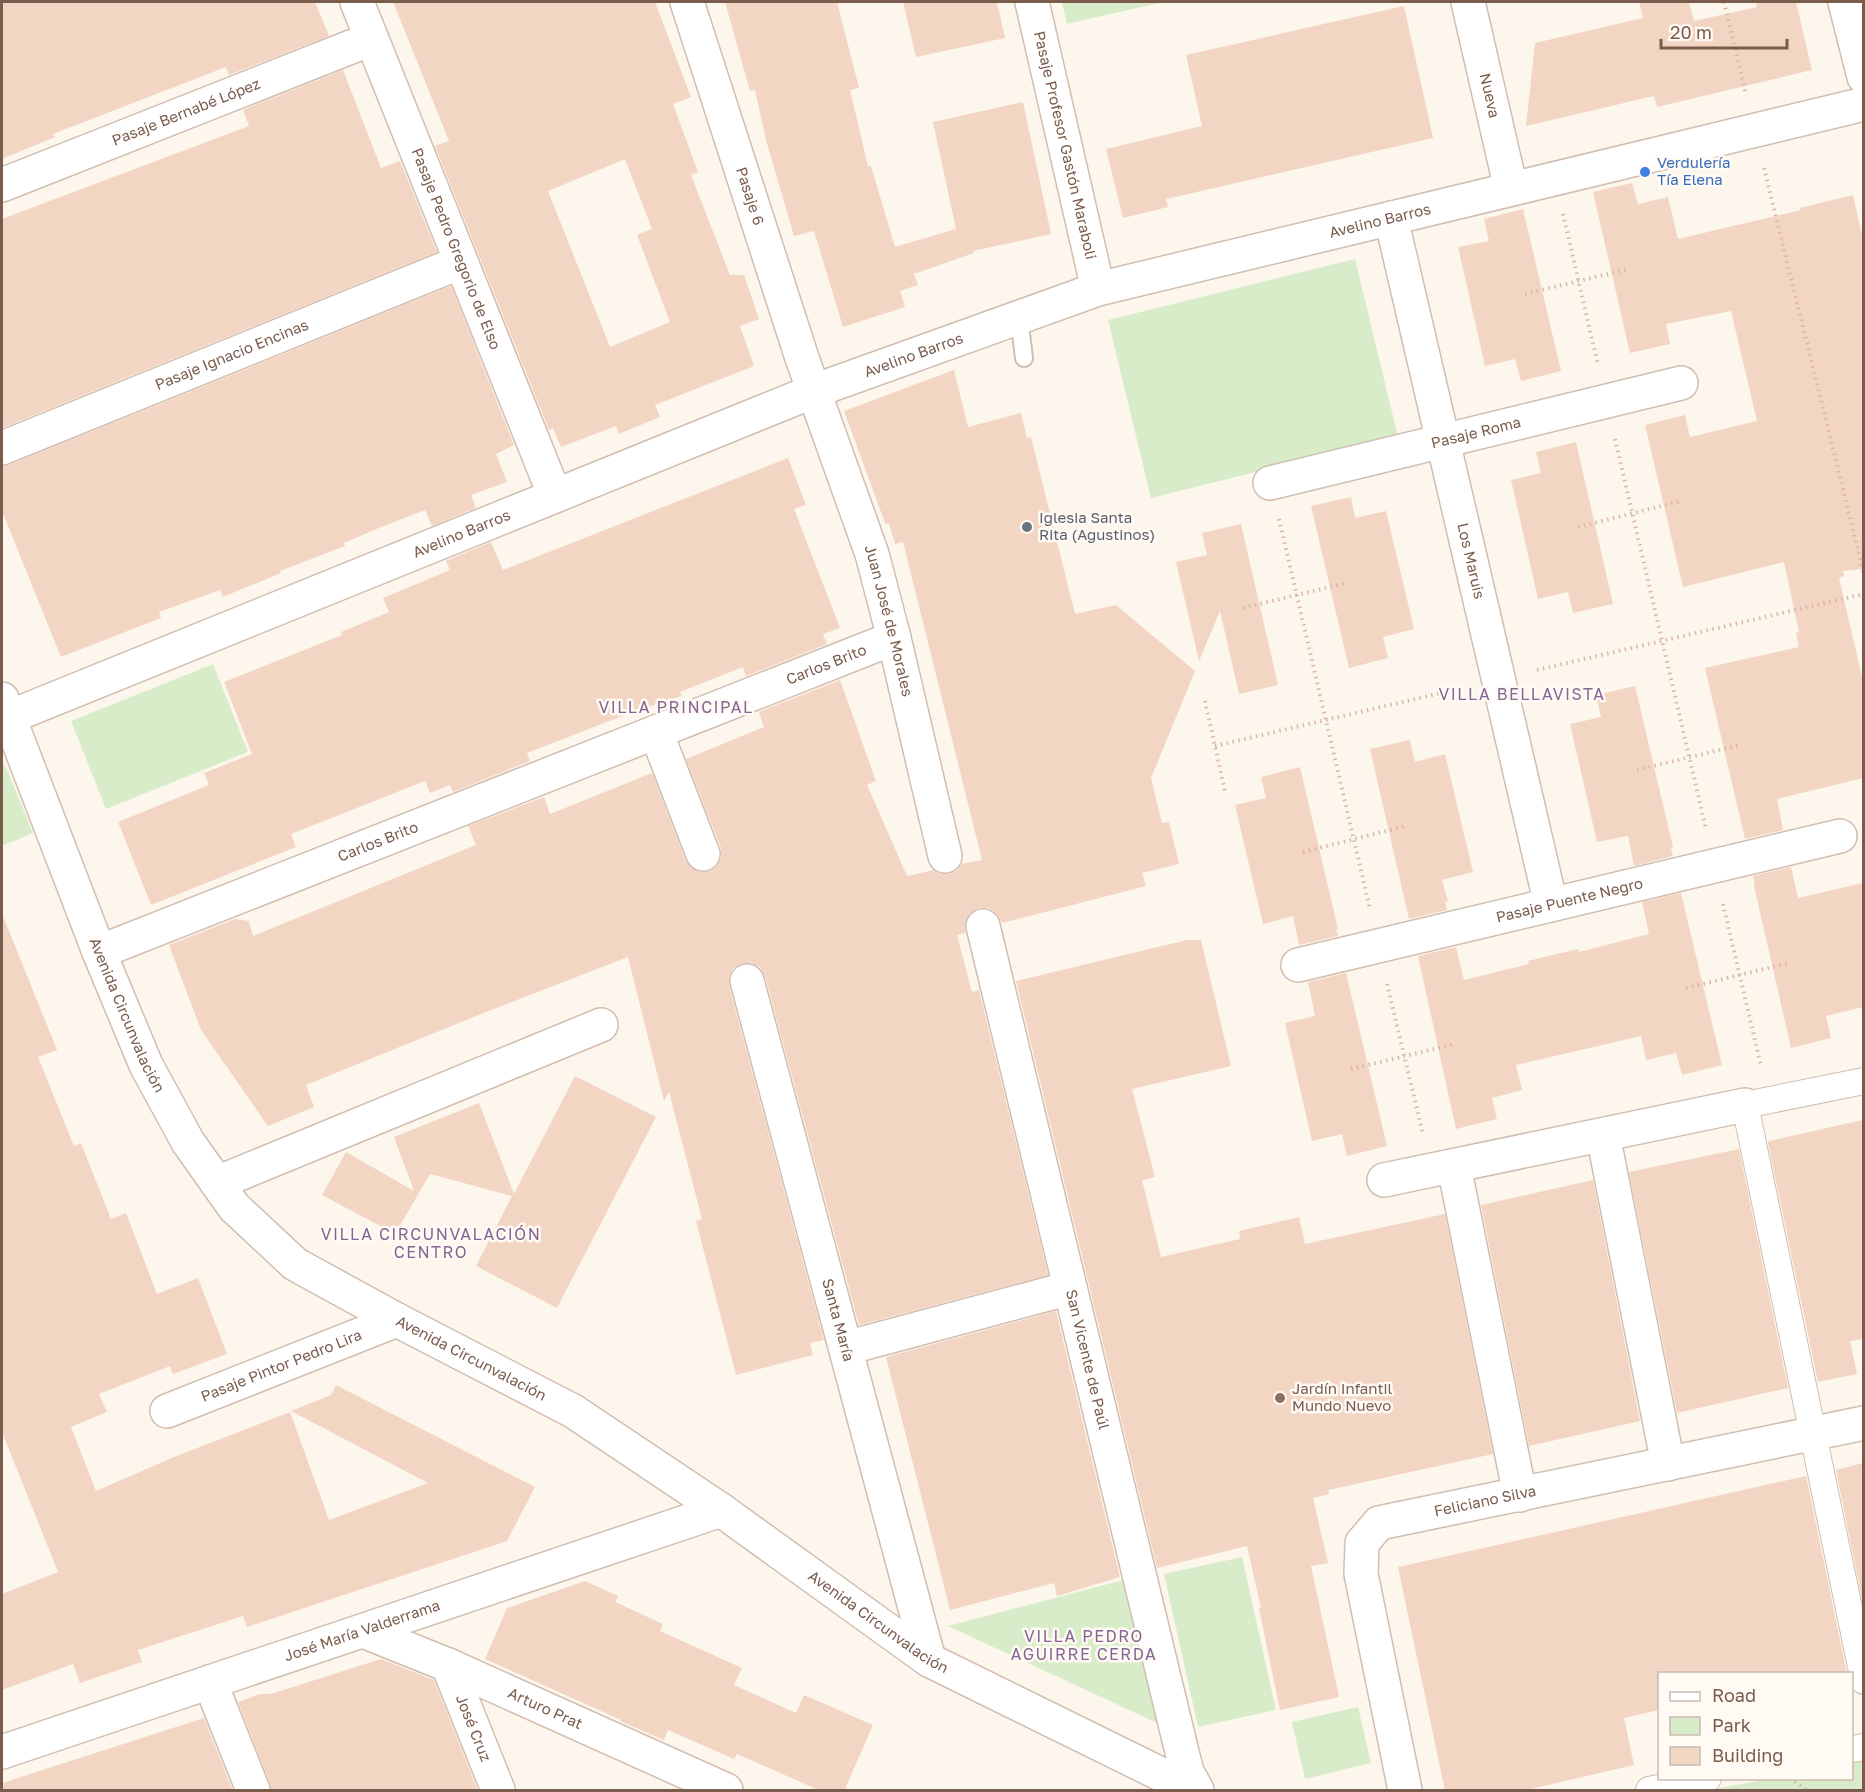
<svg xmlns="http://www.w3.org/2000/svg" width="1865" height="1792" viewBox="0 0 1865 1792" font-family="'Golos Text',sans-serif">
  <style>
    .green { fill: #d8ecc9 }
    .building { fill: #f3d5c3; fill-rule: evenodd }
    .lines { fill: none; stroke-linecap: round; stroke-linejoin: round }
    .service-casing { stroke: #d1beb0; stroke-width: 20 }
    .pedestrian-casing { stroke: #d1beb0; stroke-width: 28 }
    .minor-casing { stroke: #d1beb0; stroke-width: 36 }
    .tertiary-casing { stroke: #d1beb0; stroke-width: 36 }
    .path { stroke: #d9b8a5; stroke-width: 4; stroke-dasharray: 1.5 4.5; stroke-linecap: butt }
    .service { stroke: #fff; stroke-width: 16 }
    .pedestrian { stroke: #fff; stroke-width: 26 }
    .minor { stroke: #fff; stroke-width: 33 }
    .tertiary { stroke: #fff; stroke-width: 33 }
    .shop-dot { fill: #3f7fe0; stroke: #fffaf3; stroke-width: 2 }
    .worship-dot { fill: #6b7280; stroke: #fffaf3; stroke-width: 2 }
    .education-dot { fill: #8d6e63; stroke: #fffaf3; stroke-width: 2 }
    .labels { text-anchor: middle; stroke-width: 5; stroke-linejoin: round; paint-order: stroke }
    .street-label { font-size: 15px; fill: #7a5c4d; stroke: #fffaf3 }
    .shop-label { font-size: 15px; fill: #366cbe; stroke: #fffaf3; text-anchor: start }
    .worship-label { font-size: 15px; fill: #5b616d; stroke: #fffaf3; text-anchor: start }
    .education-label { font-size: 15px; fill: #785e54; stroke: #fffaf3; text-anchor: start }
    .neighbourhood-label { font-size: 16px; letter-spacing: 1.5px; fill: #846695; stroke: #fffaf3 }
  </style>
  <rect width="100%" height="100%" fill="#fdf6ec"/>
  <path class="green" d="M 1062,2 L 1163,2 L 1067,24 Z
    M 1355,259 L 1398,437 L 1151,498 L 1108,320 Z
    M 213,664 L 248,752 L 106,809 L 71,721 Z
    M 2,764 L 6,767 L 33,833 L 2,846 Z
    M 1242,1557 L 1276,1710 L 1198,1727 L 1164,1574 Z
    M 1123,1580 L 1157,1723 L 948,1626 Z
    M 1358,1707 L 1371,1763 L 1305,1779 L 1292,1722 Z
    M 1863,1760 L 1863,1790 L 1708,1790 L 1769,1779 L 1852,1778 L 1852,1762 Z"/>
  <path class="building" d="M 2,2 L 315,2 L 329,36 L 229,75 L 226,67 L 53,134 L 55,137 L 2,159 Z
    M 393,2 L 655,2 L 691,97 L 673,104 L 698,172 L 691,175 L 730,275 L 744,275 L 759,319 L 740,326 L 754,366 L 655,405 L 660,417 L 619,434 L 616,426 L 561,447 L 553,428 L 549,430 L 435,146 L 449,141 ZM 625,159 L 652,229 L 637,235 L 670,322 L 610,347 L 548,191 Z
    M 725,2 L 837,2 L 859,88 L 850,90 L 868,166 L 871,166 L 895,247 L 956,229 L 933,122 L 1023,102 L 1051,234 L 973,251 L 974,253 L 914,274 L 918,285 L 900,291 L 905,307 L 843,327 L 814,231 L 794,236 L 766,140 L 755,90 L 750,91 Z
    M 903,2 L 997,2 L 1005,38 L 916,57 Z
    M 1639,2 L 1689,2 L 1694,21 L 1757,7 L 1756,2 L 1796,2 L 1812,70 L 1657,107 L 1654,96 L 1526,126 L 1535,43 L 1643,18 Z
    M 1404,6 L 1433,138 L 1166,199 L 1168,207 L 1123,218 L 1106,149 L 1202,126 L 1186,55 Z
    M 343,70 L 381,168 L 400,161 L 437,252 L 2,428 L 2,219 L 249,126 L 243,110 Z
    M 1632,183 L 1638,204 L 1668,197 L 1678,239 L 1801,210 L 1800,208 L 1853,195 L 1863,240 L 1863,569 L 1843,571 L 1844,576 L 1839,578 L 1863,681 L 1863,778 L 1777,799 L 1783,830 L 1745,839 L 1705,668 L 1799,647 L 1796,633 L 1799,632 L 1784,562 L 1683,587 L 1645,425 L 1685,415 L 1690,437 L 1757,421 L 1731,311 L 1666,324 L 1670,344 L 1630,353 L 1593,192 Z
    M 1523,209 L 1561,371 L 1521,381 L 1515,359 L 1485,366 L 1458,247 L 1489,241 L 1484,219 Z
    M 451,286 L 514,445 L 496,454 L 507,482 L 471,495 L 476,508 L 432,526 L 425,510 L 374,530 L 344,543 L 345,546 L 280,571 L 281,573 L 223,597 L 220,590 L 159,612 L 161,618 L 61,657 L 2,511 L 2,466 L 9,465 Z
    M 954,370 L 968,427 L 1021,413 L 1027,438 L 1031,437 L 1075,614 L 1116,605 L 1195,671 L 1151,778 L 1162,823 L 1169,822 L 1179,864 L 1142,873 L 1146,886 L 1002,923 L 997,914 L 989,908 L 978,908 L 970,913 L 965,921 L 965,933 L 957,935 L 972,992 L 979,990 L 1048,1275 L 859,1325 L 765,976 L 760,967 L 751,963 L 742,963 L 733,968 L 729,977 L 729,986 L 824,1340 L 810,1343 L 813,1355 L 736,1375 L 696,1221 L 702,1219 L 669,1092 L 664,1101 L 628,957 L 486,1012 L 306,1085 L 314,1107 L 268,1126 L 201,1030 L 169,945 L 235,919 L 249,921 L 253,936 L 476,845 L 468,826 L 544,797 L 550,814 L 652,773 L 686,861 L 691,868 L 700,872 L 710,871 L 717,866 L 721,857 L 721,848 L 686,759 L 764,727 L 759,712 L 840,680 L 876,781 L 867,785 L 907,876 L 934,870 L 940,874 L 949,874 L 957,870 L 961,864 L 982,860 L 903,542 L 895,544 L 889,524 L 885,523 L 844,411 Z
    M 1576,442 L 1613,604 L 1573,613 L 1568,592 L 1538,599 L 1511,480 L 1541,473 L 1536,452 Z
    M 788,458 L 806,505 L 794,509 L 840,628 L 823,634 L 827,644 L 746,676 L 743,667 L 680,692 L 682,696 L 630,713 L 527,753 L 530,761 L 453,792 L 450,785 L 430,793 L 425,781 L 291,834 L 296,847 L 151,905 L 118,822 L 209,785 L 204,773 L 252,754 L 224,682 L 342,635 L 341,632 L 389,612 L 383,598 L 450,570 L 446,561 L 491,542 L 503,570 Z
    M 1351,497 L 1355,518 L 1386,511 L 1414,629 L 1383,637 L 1388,658 L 1349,668 L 1311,506 Z
    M 1241,524 L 1278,685 L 1239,694 L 1220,611 L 1199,661 L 1176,562 L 1207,555 L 1202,533 Z
    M 1635,686 L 1673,847 L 1671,848 L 1673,856 L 1634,866 L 1628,836 L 1597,842 L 1570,724 L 1601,717 L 1596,695 Z
    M 1410,740 L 1415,762 L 1445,754 L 1473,872 L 1442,880 L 1448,902 L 1445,902 L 1447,910 L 1409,919 L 1370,749 Z
    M 1300,767 L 1338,929 L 1336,929 L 1338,936 L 1299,945 L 1293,916 L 1263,924 L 1235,805 L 1266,798 L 1261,777 Z
    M 1791,867 L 1798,898 L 1863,883 L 1863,1007 L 1826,1016 L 1831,1038 L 1791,1048 L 1754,886 L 1755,886 L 1753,876 Z
    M 1681,893 L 1722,1065 L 1682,1075 L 1676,1053 L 1646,1060 L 1641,1036 L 1516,1065 L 1522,1090 L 1492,1098 L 1497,1119 L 1456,1129 L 1418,956 L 1456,947 L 1464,980 L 1529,964 L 1528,961 L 1578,949 L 1579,952 L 1649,934 L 1642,902 Z
    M 3,916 L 57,1050 L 38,1057 L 74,1146 L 81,1143 L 111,1219 L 126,1213 L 157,1294 L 198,1278 L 227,1354 L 173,1374 L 170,1366 L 99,1394 L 107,1412 L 71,1427 L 96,1491 L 174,1457 L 290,1412 L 329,1520 L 428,1483 L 291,1411 L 331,1395 L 336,1385 L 535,1487 L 507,1541 L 247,1627 L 243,1616 L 138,1650 L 142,1662 L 80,1683 L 73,1664 L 2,1690 L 2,1594 L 58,1572 L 2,1432 L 2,917 Z
    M 1187,940 L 1201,940 L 1231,1066 L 1132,1089 L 1155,1177 L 1142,1180 L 1161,1257 L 1240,1239 L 1239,1231 L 1299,1217 L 1305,1244 L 1445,1214 L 1493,1454 L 1328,1490 L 1329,1494 L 1313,1498 L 1328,1563 L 1311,1566 L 1339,1697 L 1280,1710 L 1259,1609 L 1261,1608 L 1247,1546 L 1157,1568 L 1016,981 Z
    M 1346,973 L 1387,1146 L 1347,1156 L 1342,1134 L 1312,1141 L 1285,1023 L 1315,1016 L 1308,982 Z
    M 575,1076 L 656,1117 L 557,1308 L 476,1266 L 512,1196 L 430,1174 L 395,1234 L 322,1195 L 346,1152 L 414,1191 L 394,1137 L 479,1103 L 514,1194 Z
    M 1863,1120 L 1863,1339 L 1850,1341 L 1857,1374 L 1818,1382 L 1768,1143 L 1769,1141 Z
    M 1739,1149 L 1788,1388 L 1677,1413 L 1629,1172 Z
    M 1593,1180 L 1640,1421 L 1529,1446 L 1481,1205 Z
    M 1056,1311 L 1120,1577 L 1057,1596 L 1054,1583 L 950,1610 L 886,1357 Z
    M 1863,1463 L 1863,1604 L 1836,1470 Z
    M 1806,1476 L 1847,1674 L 1659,1674 L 1659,1710 L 1624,1718 L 1634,1765 L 1522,1791 L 1445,1791 L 1398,1567 Z
    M 585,1581 L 618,1596 L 615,1602 L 663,1624 L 660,1631 L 742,1668 L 734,1685 L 796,1713 L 804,1695 L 873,1725 L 844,1791 L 821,1791 L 737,1754 L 734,1759 L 668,1730 L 664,1740 L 620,1721 L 621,1720 L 485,1659 L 507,1608 Z
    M 381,1659 L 434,1680 L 478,1791 L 271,1791 L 270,1783 L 238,1702 L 260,1694 L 271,1694 Z
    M 204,1718 L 233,1791 L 2,1791 L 2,1783 Z"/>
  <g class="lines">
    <defs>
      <path id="service" d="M 1019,317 L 1024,358"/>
      <path id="pedestrian" d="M 1864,1081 L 1745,1105 L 1864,1681
        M 1852,1749 L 1864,1747
        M 1649,1790 L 1708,1778"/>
      <g id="minor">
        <path id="s1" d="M 357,2 L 555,496"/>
        <path id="s2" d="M 687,2 L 802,358 L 872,554 L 894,638 L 945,856"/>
        <path id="s3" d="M 1032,2 L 1098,289"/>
        <path id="s4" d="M 1468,2 L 1511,189"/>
        <path d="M 1845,2 L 1864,77"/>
        <path id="s5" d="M 2,185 L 371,39"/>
        <path id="s6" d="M 1391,218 L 1551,905"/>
        <path id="s7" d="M 2,448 L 461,262"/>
        <path id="s8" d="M 1270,483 L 1681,383"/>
        <path id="s9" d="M 2,720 L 814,391 L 1098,289 L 1864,104"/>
        <path d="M 656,732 L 703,854"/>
        <path id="s10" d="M 983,926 L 1180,1744 L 1187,1772 L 1197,1790"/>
        <path id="s11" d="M 99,952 L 894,638"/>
        <path id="s12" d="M 1298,965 L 1840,836"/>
        <path id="s13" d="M 747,981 L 929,1660"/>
        <path d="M 1603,1135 L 1668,1464"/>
        <path d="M 1454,1166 L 1520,1495"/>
        <path d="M 1384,1180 L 1745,1105"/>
        <path d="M 217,1183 L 601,1025"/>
        <path d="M 846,1348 L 1070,1288"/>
        <path id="s14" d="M 167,1411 L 397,1320"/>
        <path id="s15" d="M 363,1631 L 448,1665 L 726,1790"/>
        <path id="s16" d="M 448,1665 L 498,1790"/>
        <path d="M 210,1682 L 253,1790"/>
        <path id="s17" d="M 2,1752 L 721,1510"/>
        <path id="s18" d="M 1405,1790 L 1361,1574 L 1362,1543 L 1379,1523 L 1864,1423"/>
      </g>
      <g id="tertiary">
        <path id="s19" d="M 2,699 L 99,952 L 146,1065 L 188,1142 L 234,1207 L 295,1264 L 397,1320 L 573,1411 L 721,1510 L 929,1660 L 1193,1790"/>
      </g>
    </defs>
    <use href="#service" class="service-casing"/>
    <use href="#pedestrian" class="pedestrian-casing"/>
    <use href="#minor" class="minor-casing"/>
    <use href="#tertiary" class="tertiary-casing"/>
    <path class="path" d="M 1724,2 L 1746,94
      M 1764,168 L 1864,575
      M 1563,214 L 1598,365
      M 1525,294 L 1628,269
      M 1615,439 L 1706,829
      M 1279,519 L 1370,909
      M 1578,527 L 1681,501
      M 1243,608 L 1346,583
      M 1537,670 L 1864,594
      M 1205,701 L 1225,791
      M 1215,746 L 1462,688
      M 1637,770 L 1740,745
      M 1303,852 L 1406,826
      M 1723,904 L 1761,1066
      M 1387,984 L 1423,1134
      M 1686,988 L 1789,963
      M 1351,1069 L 1455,1044
      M 1790,1778 L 1807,1790"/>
    <use href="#service" class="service"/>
    <use href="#pedestrian" class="pedestrian"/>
    <use href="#minor" class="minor"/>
    <use href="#tertiary" class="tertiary"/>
  </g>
  <circle class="shop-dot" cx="1645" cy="172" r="6"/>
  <circle class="worship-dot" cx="1027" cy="527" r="6"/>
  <circle class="education-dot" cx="1280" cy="1398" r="6"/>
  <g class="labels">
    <g class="street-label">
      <text dy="5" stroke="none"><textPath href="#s4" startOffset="96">Nueva</textPath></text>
      <text dy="5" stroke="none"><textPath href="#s5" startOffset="198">Pasaje Bernabé López</textPath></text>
      <text dy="5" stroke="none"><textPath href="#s3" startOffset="147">Pasaje Profesor Gastón Maraboli</textPath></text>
      <text dy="5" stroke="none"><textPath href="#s2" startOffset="204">Pasaje 6</textPath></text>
      <text dy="5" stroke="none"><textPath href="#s9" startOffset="1468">Avelino Barros</textPath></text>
      <text dy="5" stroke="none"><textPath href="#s1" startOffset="266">Pasaje Pedro Gregorio de Elso</textPath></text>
      <text dy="5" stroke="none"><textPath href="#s7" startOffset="248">Pasaje Ignacio Encinas</textPath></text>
      <text dy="5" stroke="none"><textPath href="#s9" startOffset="982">Avelino Barros</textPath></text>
      <text dy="5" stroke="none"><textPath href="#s8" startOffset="212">Pasaje Roma</textPath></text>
      <text dy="5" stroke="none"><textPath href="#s9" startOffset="496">Avelino Barros</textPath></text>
      <text dy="5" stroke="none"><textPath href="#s6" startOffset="352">Los Maruis</textPath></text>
      <text dy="5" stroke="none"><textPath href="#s2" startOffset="651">Juan José de Morales</textPath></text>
      <text dy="5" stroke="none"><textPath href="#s11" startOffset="782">Carlos Brito</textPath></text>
      <text dy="5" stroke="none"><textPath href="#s11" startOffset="300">Carlos Brito</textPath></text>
      <text dy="5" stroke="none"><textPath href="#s12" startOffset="279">Pasaje Puente Negro</textPath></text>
      <text dy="5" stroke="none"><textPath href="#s19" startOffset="340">Avenida Circunvalación</textPath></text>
      <text dy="5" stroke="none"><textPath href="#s13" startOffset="351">Santa María</textPath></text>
      <text dy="5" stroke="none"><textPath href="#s19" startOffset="844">Avenida Circunvalación</textPath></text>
      <text dy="5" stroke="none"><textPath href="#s10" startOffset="446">San Vicente de Paúl</textPath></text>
      <text dy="5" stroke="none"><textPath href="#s14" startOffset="123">Pasaje Pintor Pedro Lira</textPath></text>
      <text dy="5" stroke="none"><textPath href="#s18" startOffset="386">Feliciano Silva</textPath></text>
      <text dy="5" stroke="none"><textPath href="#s19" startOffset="1330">Avenida Circunvalación</textPath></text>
      <text dy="5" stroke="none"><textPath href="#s17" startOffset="380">José María Valderrama</textPath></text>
      <text dy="5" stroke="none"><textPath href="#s15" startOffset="198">Arturo Prat</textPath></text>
      <text dy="5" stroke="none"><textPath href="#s16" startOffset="68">José Cruz</textPath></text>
    </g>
    <g class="shop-label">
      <text x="1657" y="168">Verdulería<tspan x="1657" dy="17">Tía Elena</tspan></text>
    </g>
    <g class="worship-label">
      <text x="1039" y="523">Iglesia Santa<tspan x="1039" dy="17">Rita (Agustinos)</tspan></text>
    </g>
    <g class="education-label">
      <text x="1292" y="1394">Jardín Infantil<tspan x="1292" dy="17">Mundo Nuevo</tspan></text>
    </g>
    <g class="neighbourhood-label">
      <text x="1522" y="700">VILLA BELLAVISTA</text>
      <text x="676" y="713">VILLA PRINCIPAL</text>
      <text x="431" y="1240">VILLA CIRCUNVALACIÓN<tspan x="431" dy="18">CENTRO</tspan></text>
      <text x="1084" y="1642">VILLA PEDRO<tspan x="1084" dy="18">AGUIRRE CERDA</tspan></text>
    </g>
  </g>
  <rect width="1865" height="1792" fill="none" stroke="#7a5c4d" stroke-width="6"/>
  <rect x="1658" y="1672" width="195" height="108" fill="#fffaf3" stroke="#cabbb1" stroke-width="1.5"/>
  <rect x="1670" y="1692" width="30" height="9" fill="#ffffff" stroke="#cabbb1" stroke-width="1.5"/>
  <text x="1712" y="1702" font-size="18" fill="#7a5c4d">Road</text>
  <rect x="1670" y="1717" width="30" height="18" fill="#d8ecc9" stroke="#cabbb1" stroke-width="1.5"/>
  <text x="1712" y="1732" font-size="18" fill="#7a5c4d">Park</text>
  <rect x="1670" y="1747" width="30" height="18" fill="#f3d5c3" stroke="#cabbb1" stroke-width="1.5"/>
  <text x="1712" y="1762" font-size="18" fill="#7a5c4d">Building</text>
  <path d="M1661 39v9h126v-9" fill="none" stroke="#7a5c4d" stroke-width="3"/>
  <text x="1670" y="39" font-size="18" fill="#7a5c4d" stroke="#fffaf3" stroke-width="4.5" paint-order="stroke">20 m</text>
</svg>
